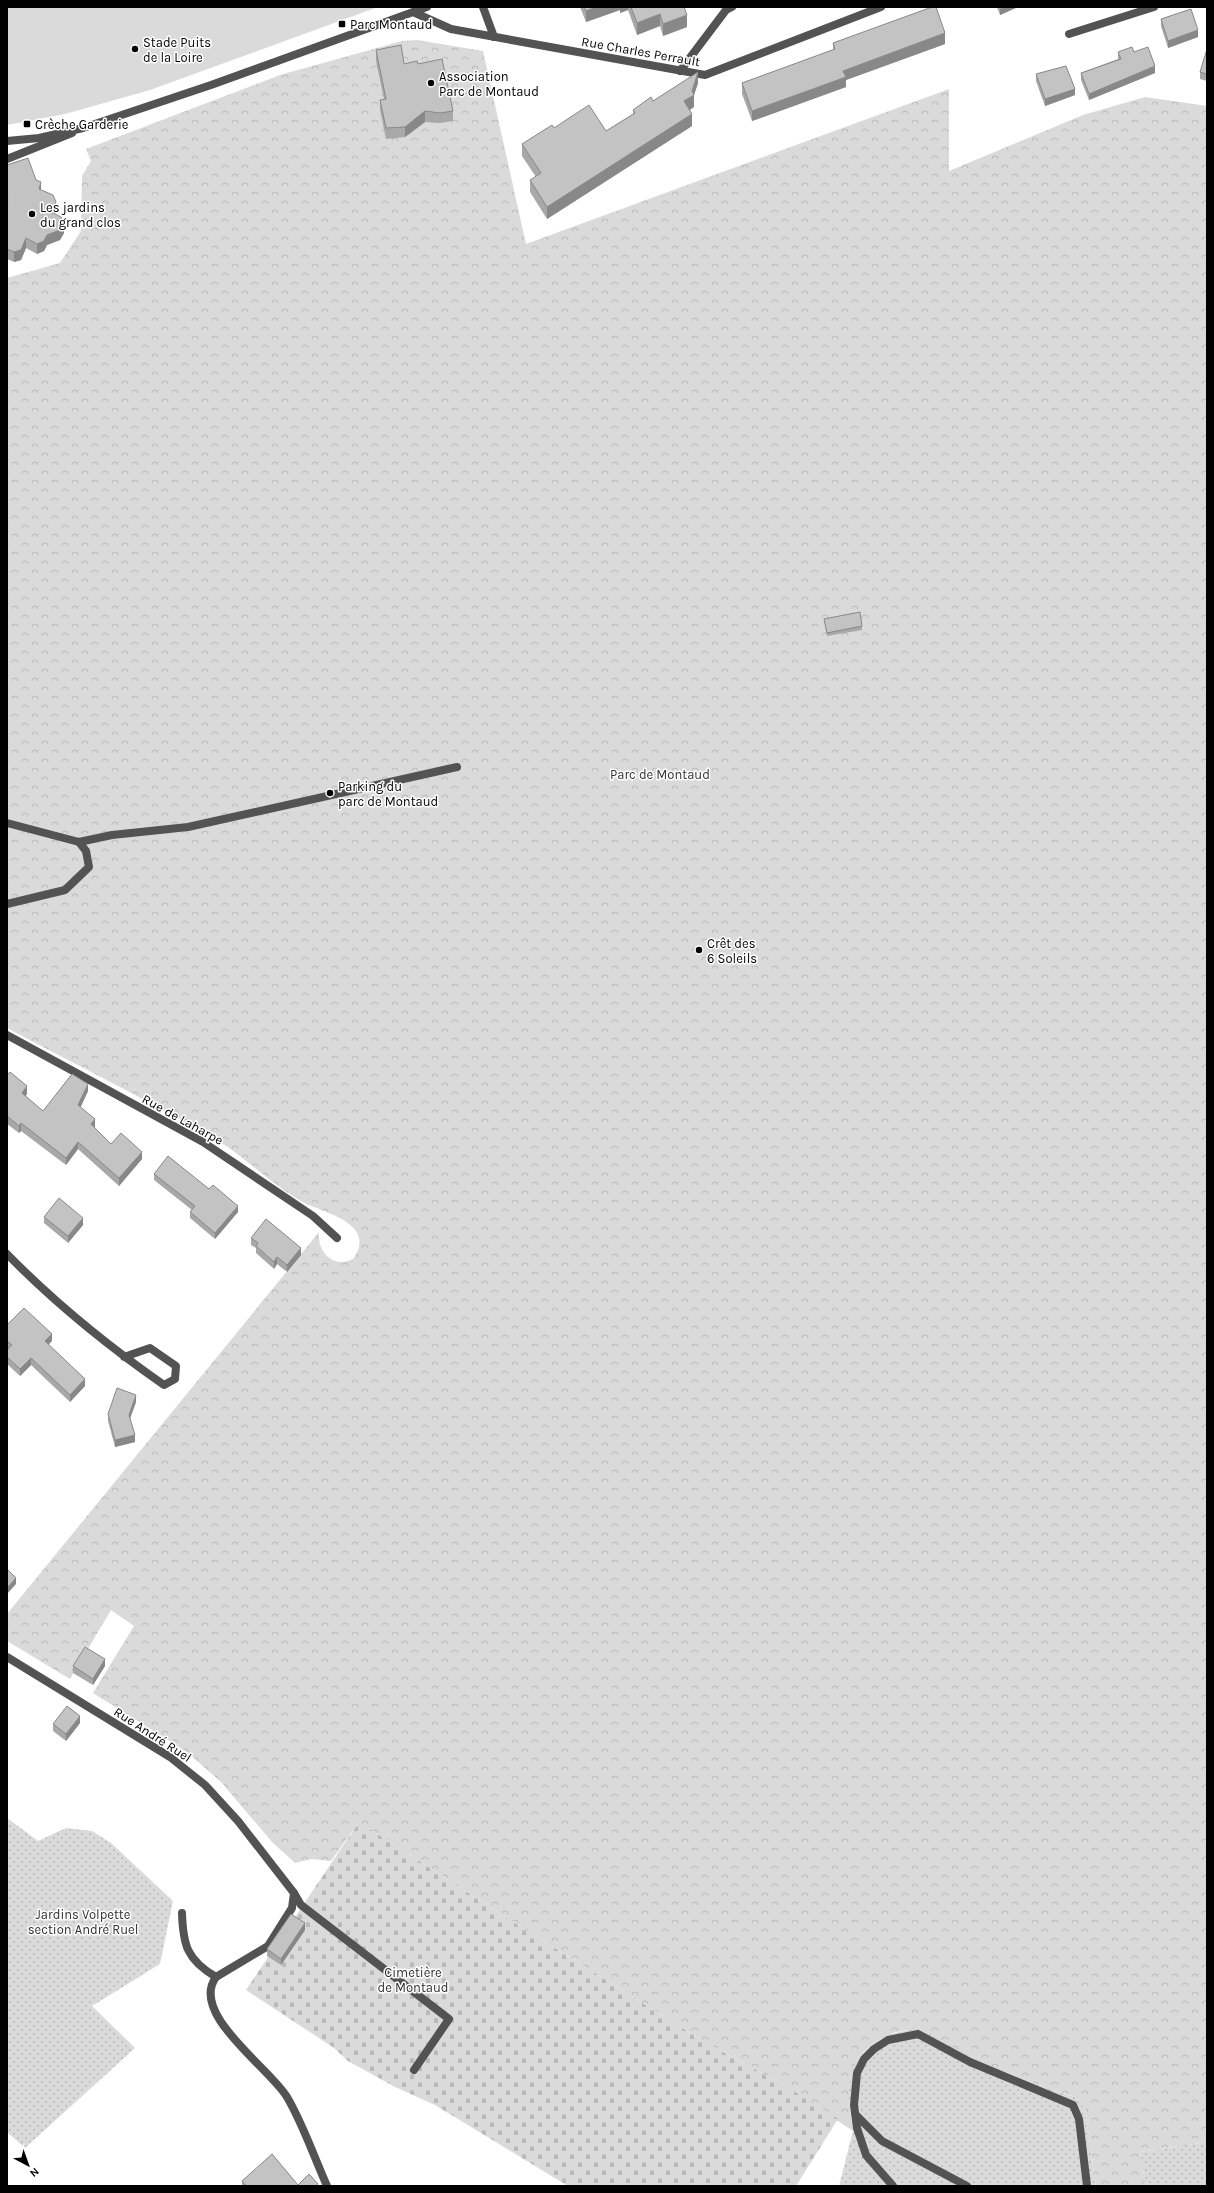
<svg xmlns="http://www.w3.org/2000/svg" width="1214" height="2193" viewBox="0 0 1214 2193" font-family="Karla,sans-serif">
  <style>
    .grass { fill: url(#grass-dots) }
    .forest { fill: url(#forest-crowns) }
    .cemetery { fill: url(#cemetery-stones) }
    .pitch { fill: #dadada }
    .lines { fill: none; stroke-linecap: round; stroke-linejoin: round }
    .lane { stroke: #535353; stroke-width: 8 }
    .street { stroke: #535353; stroke-width: 8 }
    .wall { fill: #a8a8a8 }
    .shaded-wall { fill: #888 }
    .building { fill: #c3c3c3; stroke: #888 }
    .poi-dot { fill: #000; stroke: #fff; stroke-width: 1.5 }
    .labels { text-anchor: middle; stroke-width: 3; stroke-linejoin: round; paint-order: stroke }
    .poi-label { font-size: 13px; fill: #000; stroke: #fff; text-anchor: start }
    .street-label { font-size: 13px; fill: #000; stroke: #fff }
    .park-label { font-size: 13px; fill: #313131; stroke: #fff }
  </style>
  <defs>
    <pattern id="grass-dots" width="8" height="8" patternUnits="userSpaceOnUse"><rect width="8" height="8" fill="#dadada"/><path d="M2 2h.1M6 6h.1" fill="none" stroke="#b9b9b9" stroke-width="1.8" stroke-linecap="round"/></pattern>
    <pattern id="forest-crowns" width="20" height="18" patternUnits="userSpaceOnUse"><rect width="20" height="18" fill="#dadada"/><path d="M2 6a3 3 0 1 1 6 0M12 15a3 3 0 1 1 6 0" fill="none" stroke="#b9b9b9"/></pattern>
    <pattern id="cemetery-stones" width="16" height="16" patternUnits="userSpaceOnUse"><rect width="16" height="16" fill="#dadada"/><path d="M2 7V4a2 2 0 0 1 4 0v3zM10 15v-3a2 2 0 0 1 4 0v3z" fill="#b9b9b9"/></pattern>
  </defs>
  <rect width="100%" height="100%" fill="#fff"/>
  <path class="grass" d="M 7,1818 L 38,1841 L 66,1828 L 92,1831 L 111,1843 L 173,1901 L 160,1964 L 92,2006 L 135,2048 L 25,2148 L 7,2132 Z
    M 919,2027 L 1011,2075 L 1075,2097 L 1085,2108 L 1096,2186 L 839,2186 L 853,2131 L 849,2098 L 849,2082 L 854,2063 L 869,2047 L 887,2035 Z
    M 1207,2142 L 1207,2186 L 1146,2186 L 1140,2152 Z"/>
  <path class="forest" d="M 417,40 L 483,51 L 526,244 L 949,89 L 949,171 L 1083,115 L 1145,97 L 1207,106 L 1207,2142 L 1140,2152 L 1146,2186 L 1096,2186 L 1085,2108 L 1075,2097 L 1011,2075 L 969,2057 L 919,2027 C 909,2030 895,2031 886,2036 C 842,2059 847,2088 853,2131 L 781,2083 L 708,2044 L 507,1918 L 359,1822 L 331,1861 L 311,1859 L 295,1863 L 272,1842 L 221,1782 L 187,1752 L 93,1693 L 134,1626 L 111,1610 L 70,1679 L 7,1641 L 7,1614 L 319,1232 C 317,1253 334,1269 353,1259 C 360,1250 362,1240 356,1231 C 344,1215 320,1211 303,1202 C 272,1186 244,1155 212,1137 C 145,1099 75,1064 7,1028 L 7,278 L 60,263 L 81,231 L 82,176 L 91,161 L 86,149 L 280,75 L 402,41 Z"/>
  <path class="cemetery" d="M 359,1822 L 507,1918 L 708,2044 L 781,2083 L 838,2119 L 796,2186 L 568,2186 L 435,2105 L 395,2087 L 348,2061 L 334,2048 L 246,1990 Z"/>
  <path class="pitch" d="M 7,7 L 378,7 L 150,90 L 65,114 L 7,125 Z"/>
  <g class="lines">
    <path class="lane" d="M 680,71 L 726,10 L 732,7
      M 7,159 L 72,133
      M 7,823 L 79,842 L 112,835 L 188,827 L 457,767
      M 294,1893 L 301,1905 L 449,2019 L 414,2070
      M 182,1913 C 183,1945 187,1960 216,1977
      M 856,2115 L 882,2141 L 967,2186
      M 893,2186 L 866,2155 L 857,2128 L 854,2105 L 857,2073 L 864,2059 L 874,2049 L 888,2040 L 918,2034 L 970,2062 L 1073,2105 L 1079,2119 L 1087,2186"/>
    <path class="street" d="M 483,7 L 494,37
      M 413,12 L 451,29 L 705,75 L 881,7
      M 1069,34 L 1154,7
      M 7,141 L 39,138 L 83,128 L 211,85 L 427,7
      M 7,904 L 65,890 L 89,867 L 86,851 L 79,842
      M 7,1035 L 203,1142 L 313,1216 L 337,1238
      M 7,1254 C 55,1303 108,1346 164,1385 L 175,1379 L 176,1366 L 150,1348 L 124,1357
      M 7,1657 L 170,1757 L 205,1785 L 238,1821 L 294,1893 L 292,1908 L 268,1946 L 216,1977 C 189,2014 270,2068 287,2097 C 303,2124 314,2157 327,2186"/>
  </g>
  <path class="wall" d="M 580,7 L 684,7 L 687,27 L 663,36 L 660,26 L 637,35 L 628,10 L 620,13 L 620,10 L 586,22 Z
    M 997,7 L 1018,7 L 1000,15 Z
    M 1161,19 L 1198,37 L 1168,48 L 1161,26 Z
    M 833,43 L 945,44 L 846,80 L 846,87 L 752,121 L 742,94 L 742,83 L 833,50 Z
    M 1207,49 L 1207,81 L 1200,79 L 1200,72 Z
    M 376,50 L 404,64 L 418,64 L 453,111 L 453,121 L 440,123 L 425,122 L 405,137 L 386,139 L 380,110 L 380,100 L 384,99 L 376,61 Z
    M 1118,52 L 1134,52 L 1155,73 L 1089,100 L 1081,80 L 1081,73 L 1118,59 Z
    M 1036,74 L 1075,95 L 1045,106 L 1036,81 Z
    M 698,83 L 694,95 L 694,107 L 690,110 L 692,126 L 547,219 L 530,192 L 530,180 L 536,177 L 522,156 L 522,144 L 554,128 L 606,131 L 633,114 L 633,110 L 653,101 Z
    M 7,165 L 36,180 L 41,190 L 56,212 L 55,214 L 64,233 L 60,240 L 47,245 L 44,251 L 37,254 L 26,248 L 21,260 L 14,262 L 7,259 Z
    M 824,619 L 862,626 L 862,630 L 827,636 Z
    M 7,1075 L 27,1094 L 25,1096 L 43,1111 L 88,1091 L 80,1107 L 95,1127 L 95,1128 L 111,1144 L 142,1159 L 119,1186 L 78,1149 L 66,1165 L 21,1131 L 19,1133 L 7,1124 Z
    M 154,1174 L 238,1212 L 215,1239 L 190,1218 L 190,1212 L 192,1210 L 154,1180 Z
    M 44,1217 L 83,1225 L 68,1243 L 44,1223 Z
    M 251,1238 L 301,1255 L 287,1272 L 277,1264 L 274,1269 L 256,1253 L 256,1248 L 251,1245 Z
    M 7,1325 L 52,1341 L 48,1344 L 85,1386 L 70,1402 L 31,1365 L 20,1376 L 7,1364 L 7,1350 L 8,1349 L 7,1347 Z
    M 136,1402 L 130,1419 L 135,1442 L 115,1447 L 108,1421 L 108,1414 Z
    M 73,1666 L 105,1666 L 93,1685 L 73,1673 Z
    M 80,1723 L 66,1741 L 53,1731 L 53,1724 Z
    M 305,1930 L 281,1965 L 267,1956 L 267,1949 Z
    M 242,2181 L 298,2185 L 318,2186 L 242,2186 Z"/>
  <path class="shaded-wall" d="M 596,7 L 620,7 L 620,10 L 586,22 L 586,11 Z
    M 620,7 L 628,7 L 628,10 L 620,13 Z
    M 1004,7 L 1018,7 L 1000,15 L 1000,9 Z
    M 660,14 L 660,26 L 637,35 L 637,23 Z
    M 687,15 L 687,27 L 663,36 L 663,24 Z
    M 1198,30 L 1198,37 L 1168,48 L 1168,41 Z
    M 945,33 L 945,44 L 846,80 L 846,87 L 752,121 L 752,111 L 843,71 Z
    M 1155,66 L 1155,73 L 1089,100 L 1089,94 Z
    M 698,72 L 698,83 L 694,95 L 694,107 L 684,113 L 684,101 L 692,91 Z
    M 1075,89 L 1075,95 L 1045,106 L 1045,99 Z
    M 425,111 L 425,122 L 405,137 L 405,127 Z
    M 692,114 L 692,126 L 547,219 L 547,207 Z
    M 41,182 L 41,192 L 39,189 Z
    M 56,202 L 56,212 L 51,222 L 51,212 Z
    M 64,224 L 64,233 L 60,240 L 47,245 L 44,251 L 37,254 L 37,244 L 47,235 Z
    M 26,238 L 26,248 L 21,260 L 14,262 L 14,252 Z
    M 88,1084 L 88,1091 L 78,1113 L 78,1105 Z
    M 27,1086 L 27,1094 L 22,1101 L 22,1093 Z
    M 95,1119 L 95,1127 L 91,1132 L 91,1124 Z
    M 21,1123 L 21,1131 L 19,1133 L 19,1126 Z
    M 78,1142 L 78,1149 L 66,1165 L 66,1158 Z
    M 142,1152 L 142,1159 L 119,1186 L 119,1178 Z
    M 238,1206 L 238,1212 L 215,1239 L 215,1233 Z
    M 83,1218 L 83,1225 L 68,1243 L 68,1236 Z
    M 301,1248 L 301,1255 L 287,1272 L 287,1265 Z
    M 277,1257 L 277,1264 L 274,1269 L 274,1262 Z
    M 52,1334 L 52,1341 L 45,1348 L 45,1341 Z
    M 31,1358 L 31,1365 L 20,1376 L 20,1369 Z
    M 85,1379 L 85,1386 L 70,1402 L 70,1395 Z
    M 136,1395 L 136,1402 L 129,1421 L 129,1415 Z
    M 135,1435 L 135,1442 L 115,1447 L 115,1440 Z
    M 16,1578 L 16,1584 L 7,1594 L 7,1588 Z
    M 105,1659 L 105,1666 L 93,1685 L 93,1679 Z
    M 80,1716 L 80,1723 L 66,1741 L 66,1734 Z
    M 305,1923 L 305,1930 L 281,1965 L 281,1959 Z"/>
  <path class="building" d="M 584,7 L 596,7 L 586,11 Z
    M 631,7 L 684,7 L 687,15 L 663,24 L 660,14 L 637,23 Z
    M 932,7 L 936,7 L 945,33 L 843,71 L 846,77 L 752,111 L 742,83 L 835,49 L 833,43 Z
    M 1191,9 L 1198,30 L 1168,41 L 1161,19 Z
    M 401,45 L 404,64 L 417,61 L 418,64 L 442,59 L 453,111 L 440,113 L 425,111 L 405,127 L 386,128 L 380,100 L 386,99 L 376,50 Z
    M 1132,47 L 1134,52 L 1148,47 L 1155,66 L 1089,94 L 1081,73 L 1121,59 L 1118,52 Z
    M 1207,49 L 1207,74 L 1200,72 Z
    M 1066,66 L 1075,89 L 1045,99 L 1036,74 Z
    M 698,72 L 692,91 L 694,95 L 684,101 L 692,114 L 547,207 L 530,180 L 541,173 L 522,144 L 552,125 L 554,128 L 589,105 L 606,131 L 635,113 L 633,110 L 651,97 L 653,101 Z
    M 28,158 L 36,180 L 41,182 L 39,189 L 53,195 L 56,202 L 51,212 L 61,217 L 64,224 L 60,230 L 47,235 L 44,241 L 37,244 L 26,238 L 21,250 L 14,252 L 7,249 L 7,203 L 8,200 L 7,197 L 7,165 Z
    M 860,612 L 862,626 L 827,633 L 824,619 Z
    M 10,1072 L 27,1086 L 22,1093 L 43,1111 L 72,1074 L 88,1084 L 78,1105 L 95,1119 L 91,1124 L 111,1144 L 121,1133 L 142,1152 L 119,1178 L 78,1142 L 66,1158 L 21,1123 L 19,1126 L 7,1116 L 7,1075 Z
    M 168,1156 L 209,1189 L 213,1185 L 238,1206 L 215,1233 L 190,1212 L 195,1206 L 154,1174 Z
    M 59,1198 L 83,1218 L 68,1236 L 44,1217 Z
    M 266,1219 L 301,1248 L 287,1265 L 277,1257 L 274,1262 L 256,1246 L 258,1243 L 251,1238 Z
    M 24,1308 L 52,1334 L 45,1341 L 85,1379 L 70,1395 L 31,1358 L 20,1369 L 7,1357 L 7,1350 L 12,1345 L 7,1341 L 7,1325 Z
    M 117,1388 L 136,1395 L 129,1415 L 135,1435 L 115,1440 L 108,1414 Z
    M 7,1569 L 16,1578 L 7,1588 Z
    M 85,1647 L 105,1659 L 93,1679 L 73,1666 Z
    M 67,1706 L 80,1716 L 66,1734 L 53,1724 Z
    M 291,1914 L 305,1923 L 281,1959 L 267,1949 Z
    M 272,2154 L 298,2185 L 309,2174 L 318,2184 L 316,2186 L 246,2186 L 242,2181 Z"/>
  <g class="poi-dot">
    <rect x="338" y="20" width="8" height="8" rx="2"/>
    <circle cx="135" cy="49" r="4"/>
    <circle cx="431" cy="83" r="4"/>
    <rect x="23" y="120" width="8" height="8" rx="2"/>
    <circle cx="32" cy="214" r="4"/>
    <circle cx="330" cy="793" r="4"/>
    <circle cx="699" cy="950" r="4"/>
  </g>
  <g class="labels">
    <g class="poi-label">
      <text x="350" y="29">Parc Montaud</text>
      <text x="143" y="47">Stade Puits<tspan x="143" dy="15">de la Loire</tspan></text>
      <text x="439" y="81">Association<tspan x="439" dy="15">Parc de Montaud</tspan></text>
      <text x="35" y="129">Crèche Garderie</text>
      <text x="40" y="212">Les jardins<tspan x="40" dy="15">du grand clos</tspan></text>
      <text x="338" y="791">Parking du<tspan x="338" dy="15">parc de Montaud</tspan></text>
      <text x="707" y="948">Crêt des<tspan x="707" dy="15">6 Soleils</tspan></text>
    </g>
    <g class="street-label">
      <text transform="translate(641 51) rotate(10)" y="5">Rue Charles Perrault</text>
      <text transform="translate(183 1119) rotate(29)" y="5">Rue de Laharpe</text>
      <text transform="translate(153 1734) rotate(33)" y="5">Rue André Ruel</text>
    </g>
    <g class="park-label">
      <text x="660" y="779">Parc de Montaud</text>
      <text x="83" y="1919">Jardins Volpette<tspan x="83" dy="15">section André Ruel</tspan></text>
      <text x="413" y="1977">Cimetière<tspan x="413" dy="15">de Montaud</tspan></text>
    </g>
  </g>
  <rect width="1214" height="2193" fill="none" stroke="#000000" stroke-width="16"/>
  <g transform="translate(28 2165) rotate(139)" stroke="#ffffff" stroke-width="3" paint-order="stroke">
  <path d="M0-3L7 15L0 10L-7 15Z" fill="#000000"/>
  <text y="-6" font-size="11" font-weight="bold" text-anchor="middle" fill="#000000">N</text>
  </g>
</svg>
